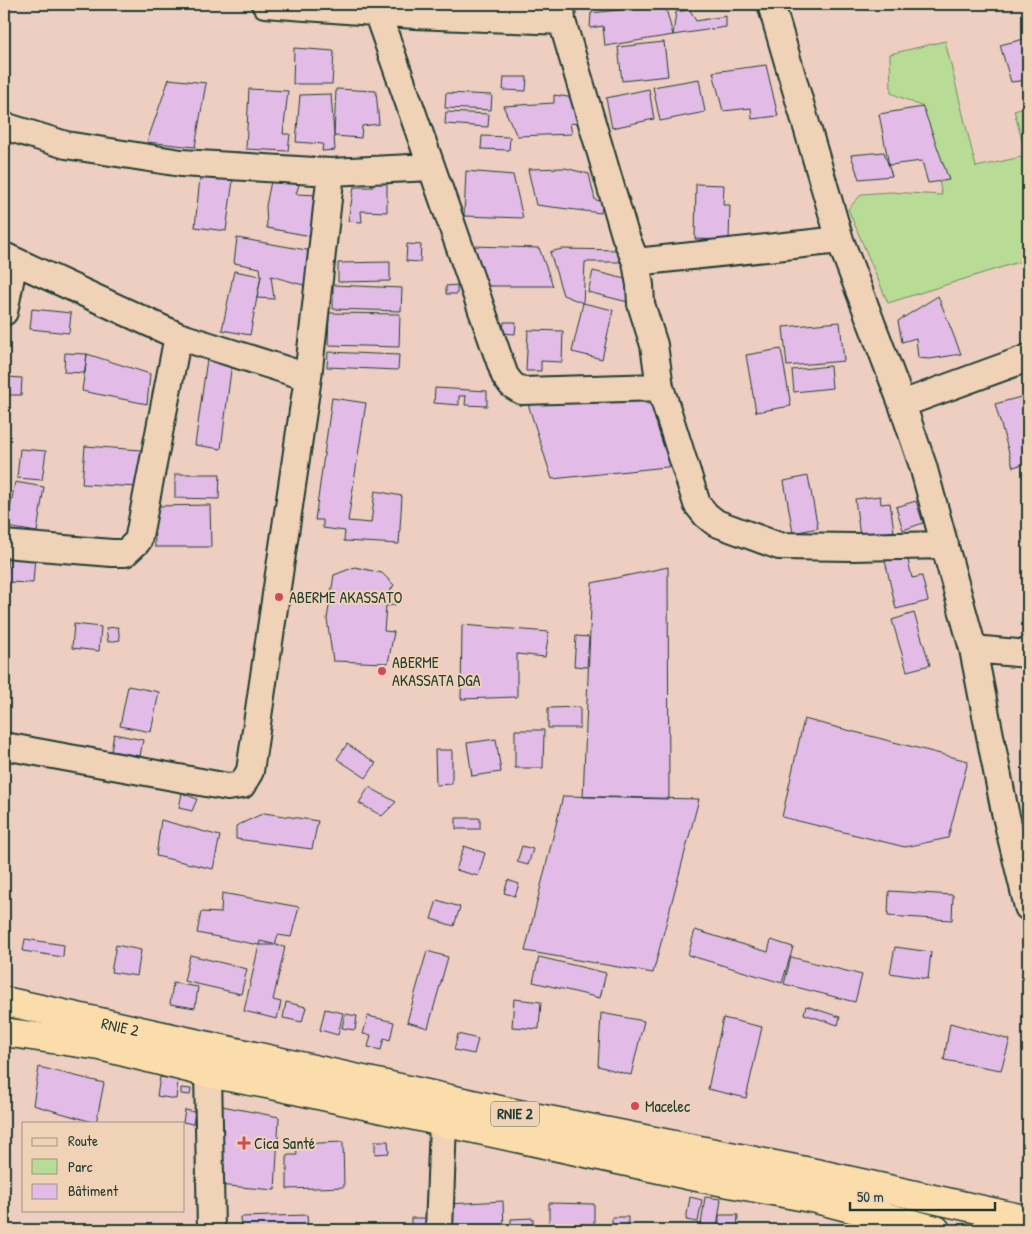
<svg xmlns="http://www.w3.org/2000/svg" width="1032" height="1234" viewBox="0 0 1032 1234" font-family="'Patrick Hand',sans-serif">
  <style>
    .green { fill: #b8db95; stroke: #6c8c64 }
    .building { fill: #e2bce6; stroke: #1f3d34 }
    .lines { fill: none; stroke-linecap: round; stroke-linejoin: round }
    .minor-casing { stroke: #1f3d34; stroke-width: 30 }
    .highway-casing { stroke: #1f3d34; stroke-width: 31 }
    .minor { stroke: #f0d2b6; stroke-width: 26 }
    .highway { stroke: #fbddab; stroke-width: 28 }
    .poi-dot { fill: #d1495b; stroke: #f0d2b6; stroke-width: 2 }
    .labels { text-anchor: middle; stroke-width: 4; stroke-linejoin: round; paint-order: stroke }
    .shield { fill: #f0d2b6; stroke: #5e6a5b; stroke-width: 1 }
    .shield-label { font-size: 15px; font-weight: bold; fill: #1f3d34 }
    .poi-label { font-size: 16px; fill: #1f3d34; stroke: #f0d2b6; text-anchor: start }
    .street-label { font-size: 16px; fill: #1f3d34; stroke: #f0d2b6 }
  </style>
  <rect width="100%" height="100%" fill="#edcec0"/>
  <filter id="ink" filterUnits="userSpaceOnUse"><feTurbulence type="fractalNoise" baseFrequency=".02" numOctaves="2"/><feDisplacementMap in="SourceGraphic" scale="10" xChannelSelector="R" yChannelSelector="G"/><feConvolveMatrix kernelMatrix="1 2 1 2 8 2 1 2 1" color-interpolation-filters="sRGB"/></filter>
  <g filter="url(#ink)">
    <path class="green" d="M 945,41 L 976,167 L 1026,156 L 1014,110 L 1028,106 L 1028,259 L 888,303 L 848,209 L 862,194 L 890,192 L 942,195 L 923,107 L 891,93 L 890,54 Z"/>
    <path class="building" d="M 665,5 L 673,35 L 605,46 L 603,26 L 590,28 L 591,13 Z
      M 690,10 L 696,21 L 726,16 L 726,27 L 673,35 L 676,12 Z
      M 1028,38 L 1028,80 L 1011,82 L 1000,45 Z
      M 664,42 L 668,76 L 622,81 L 618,47 Z
      M 294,48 L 334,51 L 332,84 L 293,84 Z
      M 766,65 L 778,116 L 752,119 L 751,108 L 723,111 L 713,72 Z
      M 504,77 L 527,77 L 526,91 L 503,90 Z
      M 169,79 L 206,83 L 195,147 L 147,142 Z
      M 699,79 L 705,112 L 660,121 L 653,87 Z
      M 249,89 L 288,91 L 283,134 L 290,134 L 288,151 L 246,149 Z
      M 336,89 L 376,91 L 379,124 L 362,126 L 361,138 L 334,136 Z
      M 649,89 L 654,119 L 612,128 L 606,98 Z
      M 446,93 L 492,95 L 491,110 L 445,108 Z
      M 331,94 L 335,150 L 322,151 L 323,144 L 296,142 L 300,95 Z
      M 554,95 L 575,98 L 579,124 L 570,123 L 572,134 L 517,136 L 503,106 L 554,103 Z
      M 923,107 L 949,180 L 928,183 L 922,161 L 889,165 L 879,114 Z
      M 446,112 L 489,114 L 488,127 L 445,124 Z
      M 482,136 L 510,137 L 509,150 L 481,149 Z
      M 4,146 L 10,148 L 4,167 Z
      M 884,152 L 892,176 L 859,179 L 851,155 Z
      M 565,168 L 589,174 L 595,200 L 603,201 L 601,213 L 536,205 L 528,169 Z
      M 466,171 L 513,175 L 523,218 L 464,216 Z
      M 387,176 L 387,212 L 361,211 L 362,222 L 348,221 L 354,187 L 373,187 L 373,177 Z
      M 200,177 L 233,180 L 226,231 L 195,227 Z
      M 271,181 L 300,182 L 296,194 L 318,195 L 311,236 L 267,228 L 266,206 Z
      M 696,184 L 724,185 L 723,205 L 730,205 L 729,240 L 695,239 Z
      M 237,238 L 312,251 L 307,286 L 271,276 L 274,299 L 257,298 L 261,276 L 260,268 L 234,263 Z
      M 407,244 L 421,245 L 420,262 L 406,261 Z
      M 474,246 L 539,248 L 553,286 L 487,286 Z
      M 562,249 L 621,250 L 622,262 L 585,262 L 583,303 L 563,295 L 550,252 Z
      M 390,262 L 390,281 L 338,282 L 338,263 Z
      M 234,271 L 261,276 L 250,335 L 222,330 Z
      M 593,271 L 633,281 L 628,302 L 588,292 Z
      M 333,285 L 402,288 L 401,311 L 333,309 Z
      M 457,285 L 457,294 L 446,294 L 446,286 Z
      M 938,296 L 961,354 L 930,359 L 918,358 L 916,338 L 902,342 L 898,321 Z
      M 583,303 L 613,310 L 602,359 L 572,352 Z
      M 32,309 L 71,313 L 69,333 L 30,329 Z
      M 329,313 L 400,314 L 399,347 L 328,345 Z
      M 504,322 L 516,322 L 515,334 L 503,333 Z
      M 840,322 L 844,361 L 787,366 L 783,327 Z
      M 528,330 L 563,331 L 562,362 L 541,361 L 541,371 L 526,371 Z
      M 781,349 L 791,406 L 756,412 L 746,355 Z
      M 328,352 L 399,355 L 398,370 L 327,367 Z
      M 65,353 L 87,354 L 85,373 L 64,372 Z
      M 87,354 L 150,374 L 147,404 L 82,391 Z
      M 207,359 L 232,362 L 221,449 L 195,445 Z
      M 830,366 L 832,388 L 794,392 L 792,370 Z
      M 8,377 L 22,378 L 21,395 L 7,395 Z
      M 435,388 L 487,391 L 487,406 L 465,405 L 466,396 L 459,396 L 459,405 L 434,403 Z
      M 1028,395 L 1028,463 L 1013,467 L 995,404 Z
      M 332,398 L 366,403 L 348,521 L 371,523 L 375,491 L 402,496 L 399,544 L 344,541 L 345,531 L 323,528 L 323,520 L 315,520 Z
      M 537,399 L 602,399 L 640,401 L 659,408 L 676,466 L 552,479 L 528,404 Z
      M 85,446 L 141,450 L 139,487 L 82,484 Z
      M 20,449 L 46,451 L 42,480 L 17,478 Z
      M 175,474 L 220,474 L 219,499 L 175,498 Z
      M 808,476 L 818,528 L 793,533 L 784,481 Z
      M 15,482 L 44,487 L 37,532 L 7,527 Z
      M 880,496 L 881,504 L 890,503 L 894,531 L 860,536 L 855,499 Z
      M 916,501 L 923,523 L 903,530 L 896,507 Z
      M 210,505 L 211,547 L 155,547 L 154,506 Z
      M 906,551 L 912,578 L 922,576 L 928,601 L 896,609 L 884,556 Z
      M 8,554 L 35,556 L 33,583 L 6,582 Z
      M 355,567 L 382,573 L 394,585 L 389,593 L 395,597 L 395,605 L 386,606 L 384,631 L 394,632 L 388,663 L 333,661 L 327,619 L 334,575 Z
      M 668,567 L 669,799 L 583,797 L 592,583 Z
      M 914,613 L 930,665 L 907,671 L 892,620 Z
      M 74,624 L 101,627 L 99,651 L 72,648 Z
      M 462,625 L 549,632 L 545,657 L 517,654 L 517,697 L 461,699 Z
      M 118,627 L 120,640 L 108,642 L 106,628 Z
      M 576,636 L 589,637 L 587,667 L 574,666 Z
      M 128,686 L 159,692 L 151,732 L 120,726 Z
      M 580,707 L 580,728 L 548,728 L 548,708 Z
      M 804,719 L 968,761 L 948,838 L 905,847 L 782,817 Z
      M 515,730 L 544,730 L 543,768 L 515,768 Z
      M 114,734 L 143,740 L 140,756 L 111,751 Z
      M 496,739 L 501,772 L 472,776 L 467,743 Z
      M 347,744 L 376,763 L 366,778 L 337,759 Z
      M 435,750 L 452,750 L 452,784 L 436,785 Z
      M 369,787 L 396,802 L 382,816 L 359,803 Z
      M 182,793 L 197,799 L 192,811 L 179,808 Z
      M 563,796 L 699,799 L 653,973 L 525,951 Z
      M 264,813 L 318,821 L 312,849 L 236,839 L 236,826 Z
      M 456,818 L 480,818 L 480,829 L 456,829 Z
      M 161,820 L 220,836 L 213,869 L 156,856 Z
      M 464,846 L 485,853 L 478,876 L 456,870 Z
      M 522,846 L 533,849 L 528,865 L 517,862 Z
      M 508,880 L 519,884 L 515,896 L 504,893 Z
      M 889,891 L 953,895 L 952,920 L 888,916 Z
      M 222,893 L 299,907 L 291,937 L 278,935 L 275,945 L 259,945 L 197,933 L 201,912 L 221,913 Z
      M 437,900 L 460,907 L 454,926 L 431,919 Z
      M 695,930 L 768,952 L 771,940 L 793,947 L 782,983 L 688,955 Z
      M 25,939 L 64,945 L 63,957 L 23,951 Z
      M 260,941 L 285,947 L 273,1000 L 281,1002 L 277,1019 L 244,1011 Z
      M 116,945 L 141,950 L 137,976 L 111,972 Z
      M 895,947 L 931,952 L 928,979 L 890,973 Z
      M 427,951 L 448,957 L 428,1028 L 407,1022 Z
      M 190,955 L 247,969 L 241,994 L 184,981 Z
      M 539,957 L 606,973 L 600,998 L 533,982 Z
      M 791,957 L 862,975 L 855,1002 L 784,984 Z
      M 173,983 L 198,987 L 195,1008 L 170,1004 Z
      M 514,999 L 541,1002 L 539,1029 L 512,1027 Z
      M 286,1002 L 306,1007 L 302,1022 L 283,1018 Z
      M 806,1006 L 840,1017 L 838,1025 L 804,1014 Z
      M 325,1009 L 343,1013 L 338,1035 L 320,1030 Z
      M 601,1013 L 644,1021 L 631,1075 L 598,1066 Z
      M 345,1014 L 357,1016 L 355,1030 L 342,1028 Z
      M 368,1016 L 394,1022 L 390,1040 L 384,1038 L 381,1050 L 368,1047 L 371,1035 L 363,1034 Z
      M 723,1018 L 762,1027 L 746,1098 L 708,1089 Z
      M 950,1023 L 1010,1040 L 1001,1070 L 944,1060 Z
      M 458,1034 L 478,1039 L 474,1054 L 454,1050 Z
      M 39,1067 L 104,1083 L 96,1123 L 33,1105 Z
      M 160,1077 L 178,1080 L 176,1099 L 157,1096 Z
      M 181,1088 L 191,1089 L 190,1095 L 181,1094 Z
      M 222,1106 L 279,1117 L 275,1190 L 216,1185 Z
      M 185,1110 L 195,1112 L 193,1124 L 183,1122 Z
      M 375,1141 L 388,1141 L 389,1153 L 375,1154 Z
      M 343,1142 L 344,1187 L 287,1189 L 287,1155 L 297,1155 L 296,1144 Z
      M 690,1197 L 702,1200 L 698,1222 L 686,1220 Z
      M 705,1197 L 721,1199 L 717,1227 L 701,1225 Z
      M 503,1201 L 504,1230 L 449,1230 L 448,1204 Z
      M 549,1203 L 594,1204 L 594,1230 L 549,1230 Z
      M 307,1215 L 308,1230 L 241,1230 L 240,1217 Z
      M 719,1215 L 738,1215 L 737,1230 L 719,1230 Z
      M 612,1217 L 628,1217 L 628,1230 L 612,1229 Z
      M 411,1218 L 432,1218 L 432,1230 L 411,1230 Z
      M 533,1218 L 533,1228 L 511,1228 L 511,1219 Z"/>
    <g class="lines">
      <defs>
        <path id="minor" d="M 265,4 L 415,15 L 562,21
          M 561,4 L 562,21 L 615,201 L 625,235 L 636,262 L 640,285 L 641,304 L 654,345 L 660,387 L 697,504 L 706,515 L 716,523 L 779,546 L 853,547 L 945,545
          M 771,4 L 840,240 L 902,404 L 923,466 L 973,649 L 1005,812 L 1028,907
          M 377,12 L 505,376 L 512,385 L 522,391 L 660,387
          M 4,126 L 66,145 L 181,163 L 331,172 L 431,167
          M 4,256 L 178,336 L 308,377
          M 636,262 L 840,240
          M 4,312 L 14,261
          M 902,404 L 1028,358
          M 4,544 L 112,553 L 125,553 L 138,541 L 178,336
          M 973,649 L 1028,654
          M 4,746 L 228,787 L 242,785 L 250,771 L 308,377 L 331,172
          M 208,1073 L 211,1230
          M 439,1230 L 443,1123"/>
        <g id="highway">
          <path id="s1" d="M 4,1001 L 518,1114 L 820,1174 L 1028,1220"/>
          <path d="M 4,1032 L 100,1046 L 208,1073 L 277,1086 L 692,1176 L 816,1199 L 936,1230"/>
        </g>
      </defs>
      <use href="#minor" class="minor-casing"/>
      <use href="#highway" class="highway-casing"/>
      <use href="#minor" class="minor"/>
      <use href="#highway" class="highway"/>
    </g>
  </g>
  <g class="poi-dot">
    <circle cx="279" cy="597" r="5"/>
    <circle cx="382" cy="671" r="5"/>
    <circle cx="635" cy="1106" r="5"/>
    <path d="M241.5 1135.5h5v5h5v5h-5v5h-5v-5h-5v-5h5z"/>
  </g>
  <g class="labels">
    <rect class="shield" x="491" y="1101.5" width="48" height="25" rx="4"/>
    <g class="shield-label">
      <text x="515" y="1119">RNIE 2</text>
    </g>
    <g class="poi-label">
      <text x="289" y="603">ABERME AKASSATO</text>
      <text x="392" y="668">ABERME<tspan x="392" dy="18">AKASSATA DGA</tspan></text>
      <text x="645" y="1112">Macelec</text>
      <text x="254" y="1149">Cica Santé</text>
    </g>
    <g class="street-label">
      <text dy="6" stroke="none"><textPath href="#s1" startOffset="119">RNIE 2</textPath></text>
    </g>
  </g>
  <rect width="1032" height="1234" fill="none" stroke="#f0d2b6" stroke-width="20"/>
  <rect x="10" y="10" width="1012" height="1214" fill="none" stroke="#1f3d34" stroke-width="2" filter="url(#ink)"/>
  <rect x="22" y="1122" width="162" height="90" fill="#f0d2b6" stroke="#9c9682"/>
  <rect x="32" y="1138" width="25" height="8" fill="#f0d2b6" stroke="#9c9682"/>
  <text x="68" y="1146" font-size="15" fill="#1f3d34">Route</text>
  <rect x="32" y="1159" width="25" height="15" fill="#b8db95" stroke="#9c9682"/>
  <text x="68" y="1172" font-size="15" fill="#1f3d34">Parc</text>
  <rect x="32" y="1184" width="25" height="15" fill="#e2bce6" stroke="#9c9682"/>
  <text x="68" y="1196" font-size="15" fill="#1f3d34">Bâtiment</text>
  <path d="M850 1202v8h145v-8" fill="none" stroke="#1f3d34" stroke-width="2.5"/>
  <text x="857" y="1202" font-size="15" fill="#1f3d34" stroke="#f0d2b6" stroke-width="4" paint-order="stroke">50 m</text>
</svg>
